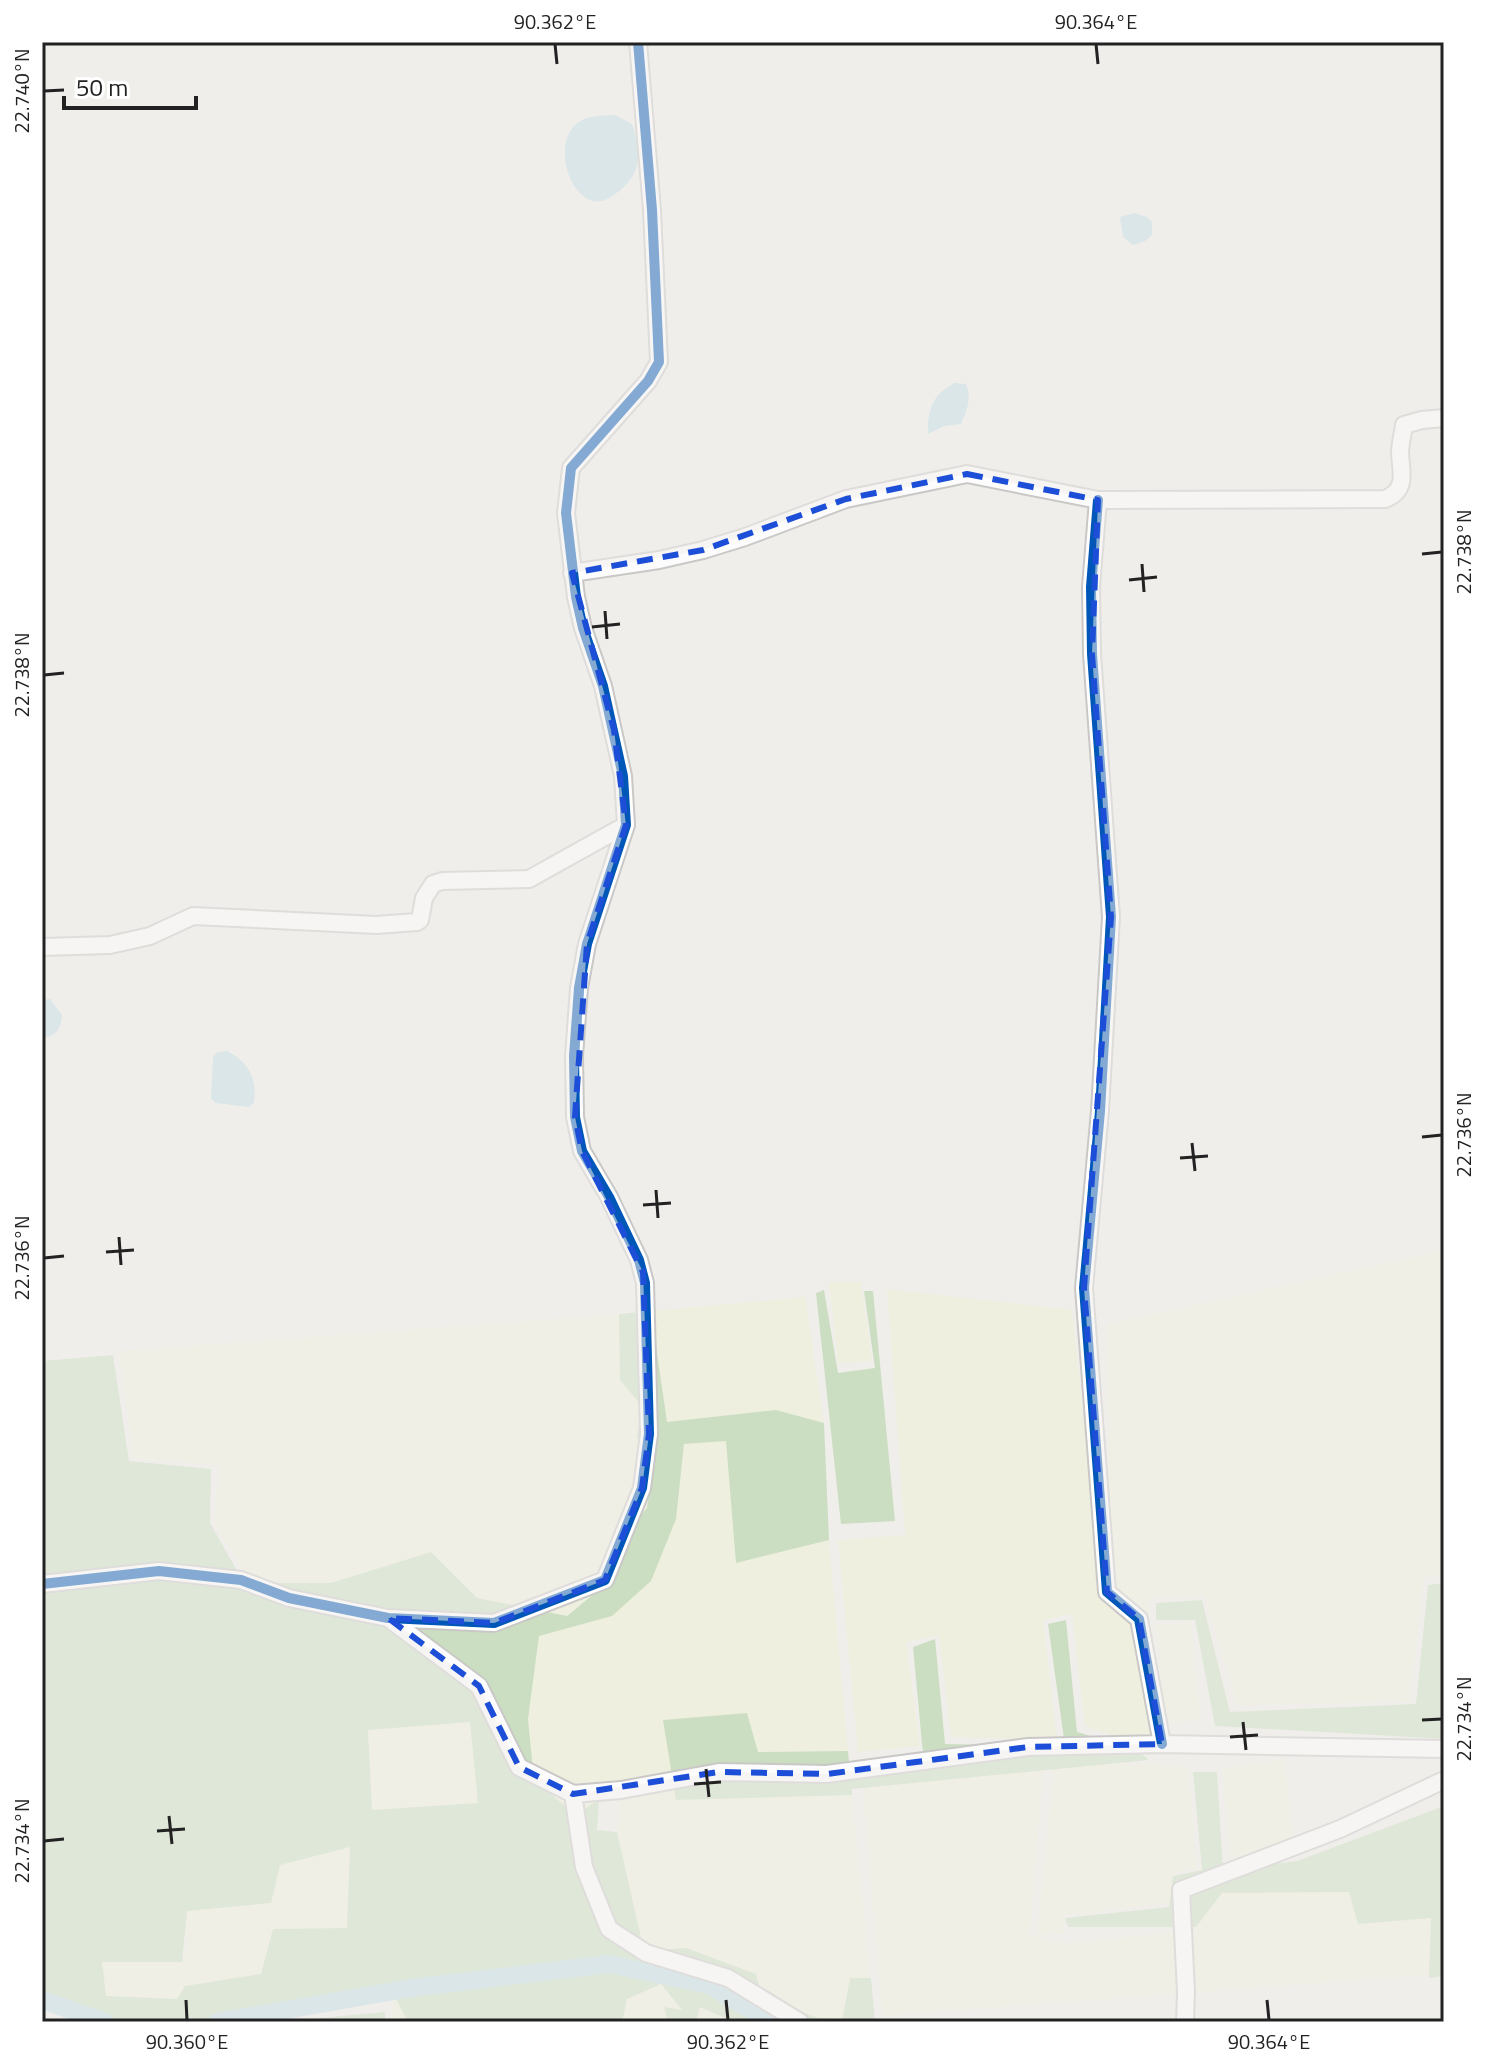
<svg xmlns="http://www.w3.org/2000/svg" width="1486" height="2064" viewBox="0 0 1486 2064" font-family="'Titillium Web',sans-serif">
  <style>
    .farmland { fill: #efefdf }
    .forest { fill: #cbdec1; fill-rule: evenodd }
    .water { fill: #bfdbe3 }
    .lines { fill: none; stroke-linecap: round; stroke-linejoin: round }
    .canal { stroke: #bfdbe3; stroke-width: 18 }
    .street-casing { stroke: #c9c8c7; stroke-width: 20 }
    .street { stroke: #fdfcfc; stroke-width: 16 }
    .cycleway-casing { stroke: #fff; stroke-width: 15 }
    .cycleway { stroke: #0057b8; stroke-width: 10 }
    .marked { fill: none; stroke: #1d4ed8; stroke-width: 6; stroke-dasharray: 16 10; stroke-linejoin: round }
    .ticks { fill: none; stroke: #222; stroke-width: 3 }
    .neatline { fill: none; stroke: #222; stroke-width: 3 }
    .ticks-label { font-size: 20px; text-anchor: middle; fill: #222 }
  </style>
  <rect width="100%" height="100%" fill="#f0eeeb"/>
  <path class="farmland" d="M 1444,1250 L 1444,1577 L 1424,1577 L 1410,1702 L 1237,1705 L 1204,1596 L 1151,1598 L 1149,1623 L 1110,1587 L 1107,1324 Z
    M 829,1282 L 861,1282 L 872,1361 L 838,1363 Z
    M 887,1289 L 1072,1310 L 1103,1593 L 1134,1620 L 1156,1760 L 1141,1746 L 1085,1726 L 1072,1614 L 1043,1620 L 1057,1740 L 951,1737 L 939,1635 L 906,1642 L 920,1746 L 858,1752 L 838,1540 L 905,1535 Z
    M 805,1297 L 824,1423 L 776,1410 L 666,1422 L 651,1311 Z
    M 619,1314 L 620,1380 L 642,1406 L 637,1437 L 653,1465 L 647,1508 L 620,1539 L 612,1579 L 567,1616 L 477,1598 L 431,1553 L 331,1583 L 251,1583 L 214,1524 L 219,1465 L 133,1459 L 119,1351 Z
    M 726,1440 L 736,1562 L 829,1540 L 848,1751 L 757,1752 L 663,1720 L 676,1799 L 852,1795 L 871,1978 L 850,1979 L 842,2022 L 818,2018 L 644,1951 L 617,1832 L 619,1801 L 599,1799 L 576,1815 L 534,1780 L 528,1719 L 539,1636 L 612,1616 L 676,1519 L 684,1444 Z
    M 1191,1622 L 1201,1720 L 1165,1723 L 1155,1625 Z
    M 470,1722 L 479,1803 L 372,1810 L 368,1730 Z
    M 1284,1759 L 1297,1858 L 1230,1862 L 1222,1768 Z
    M 1044,1761 L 1030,1935 L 1065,1943 L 1187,1931 L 1221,1889 L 1349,1889 L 1431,1914 L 1429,1975 L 882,2016 L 862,1780 Z
    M 1054,1763 L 1166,1764 L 1189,1768 L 1197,1869 L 1173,1873 L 1169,1903 L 1063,1916 L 1064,1934 L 1037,1935 Z
    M 350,1846 L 347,1928 L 273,1929 L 261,1974 L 185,1986 L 177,1999 L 106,1996 L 102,1962 L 185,1958 L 187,1911 L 270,1903 L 280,1865 Z
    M 661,1984 L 683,2011 L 664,2007 L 668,2022 L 622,2022 L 627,1999 Z
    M 394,1993 L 408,2022 L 391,2022 Z
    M 700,2007 L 734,2021 L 734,2022 L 696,2022 Z"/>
  <path class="forest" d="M 824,1290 L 838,1373 L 875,1368 L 864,1291 L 873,1291 L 895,1521 L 841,1524 L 816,1293 Z
    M 651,1311 L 667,1422 L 776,1410 L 824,1423 L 829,1540 L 736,1563 L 726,1441 L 684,1444 L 676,1519 L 651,1581 L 612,1616 L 539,1636 L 528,1719 L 534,1780 L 576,1815 L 599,1799 L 597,1830 L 617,1832 L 644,1951 L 686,1948 L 756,1974 L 762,1996 L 818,2018 L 842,2021 L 850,1978 L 871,1978 L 875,2022 L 734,2022 L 700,2007 L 696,2022 L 668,2022 L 664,2007 L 682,2010 L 661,1984 L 627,1999 L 622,2022 L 408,2022 L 393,1993 L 217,2022 L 105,2022 L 42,2000 L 42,1584 L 159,1571 L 251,1583 L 331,1583 L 431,1552 L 477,1598 L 567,1616 L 612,1579 L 620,1539 L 647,1508 L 653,1465 L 637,1437 L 642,1406 L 620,1380 L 619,1314 ZM 470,1722 L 478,1803 L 372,1810 L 368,1730 ZM 350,1847 L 347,1928 L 273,1929 L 261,1974 L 185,1986 L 177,1999 L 106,1996 L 102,1962 L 182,1962 L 187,1911 L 271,1903 L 280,1865 ZM 616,1965 L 703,1984 L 703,1985 L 661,1984 Z
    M 113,1355 L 129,1461 L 211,1469 L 210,1523 L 240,1576 L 42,1578 L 42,1361 Z
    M 1444,1583 L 1444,1739 L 1215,1726 L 1195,1620 L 1156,1620 L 1156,1603 L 1202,1600 L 1230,1712 L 1416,1704 L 1428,1585 Z
    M 1066,1620 L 1077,1732 L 1136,1749 L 1149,1760 L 852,1789 L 852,1795 L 676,1800 L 663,1720 L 747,1713 L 758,1752 L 848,1751 L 849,1762 L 923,1754 L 913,1647 L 935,1639 L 945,1744 L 1065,1746 L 1048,1624 Z
    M 1193,1772 L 1217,1772 L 1223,1870 L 1297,1861 L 1444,1806 L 1444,1976 L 1429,1978 L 1431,1918 L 1358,1924 L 1349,1892 L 1222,1893 L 1196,1927 L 1068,1927 L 1065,1918 L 1169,1907 L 1173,1876 L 1202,1870 Z
    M 385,2012 L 385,2022 L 276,2022 Z"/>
  <path class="water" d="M 615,115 L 632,124 C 644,157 640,180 609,198 C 602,202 593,203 586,198 C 564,184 555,138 579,122 C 589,115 603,116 615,115 Z
    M 1134,213 L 1147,217 L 1152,222 L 1152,235 L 1145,241 L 1133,245 L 1123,237 L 1120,217 Z
    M 955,383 L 966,384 C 972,398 967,410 961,424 L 944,426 L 928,434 C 927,411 933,393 955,383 Z
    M 50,999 L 62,1015 C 61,1030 56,1036 42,1038 L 42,1000 Z
    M 227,1051 C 249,1062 257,1078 254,1103 L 249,1107 L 216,1103 L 211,1099 L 213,1057 L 218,1052 Z"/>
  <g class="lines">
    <path class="canal" d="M 42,2000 L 105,2022
      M 217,2022 L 411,1988 L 609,1964 L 709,1985 L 771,2022"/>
    <defs>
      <path id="street" d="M 1098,500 L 1091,587 L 1092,654 L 1111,917 L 1100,1111 L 1084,1288 L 1107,1592 L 1139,1619 L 1162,1744
        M 572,573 L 659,560 L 703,550 L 745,537 L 846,499 L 967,474 L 1098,500 L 1385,499 C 1408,490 1401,472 1400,453 C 1400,444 1403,434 1404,425 L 1422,420 L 1444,418
        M 42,947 L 110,945 L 150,936 L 193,916 L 376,925 L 417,922 L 420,920 L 424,898 L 433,884 L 442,881 L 529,879 L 626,825
        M 42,1584 L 159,1571 L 241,1580 L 289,1598 L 388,1618 L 494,1623 L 605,1580 L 642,1488 L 649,1434 L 645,1283 L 639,1260 L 609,1197 L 582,1151 L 575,1117 L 574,1056 L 579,988 L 587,944 L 626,825 L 623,776 L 603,686 L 583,628 L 576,597 L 566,513 L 571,468 L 648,381 L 659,362 L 652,210 L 638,42
        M 388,1618 L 479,1686 L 519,1767 L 573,1794 L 621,1790 L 719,1772 L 827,1774 L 1028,1747 L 1162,1744 L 1444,1749
        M 573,1794 L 584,1867 L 609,1929 L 646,1953 L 728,1978 L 800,2022
        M 1185,2022 L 1186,1992 L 1181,1890 L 1340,1829 L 1444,1780"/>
    </defs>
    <use href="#street" class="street-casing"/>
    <use href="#street" class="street"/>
    <defs>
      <path id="cycleway" d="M 1098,500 L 1091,587 L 1092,654 L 1111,917 L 1100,1111 L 1084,1288 L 1107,1592 L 1139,1619 L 1162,1744
        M 42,1584 L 159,1571 L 241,1580 L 289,1598 L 388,1618 L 494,1623 L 605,1580 L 642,1488 L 649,1434 L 645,1283 L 639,1260 L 609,1197 L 582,1151 L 575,1117 L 574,1056 L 579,988 L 587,944 L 626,825 L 623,776 L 603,686 L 583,628 L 576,597 L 566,513 L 571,468 L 648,381 L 659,362 L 652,210 L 638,42"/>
    </defs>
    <use href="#cycleway" class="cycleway-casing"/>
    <use href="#cycleway" class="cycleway"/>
  </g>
  <path d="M0 0H1486V2064H0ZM 967,474 L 1098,500 L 1092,654 L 1111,917 L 1084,1288 L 1107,1592 L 1139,1619 L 1162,1744 L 1028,1747 L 827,1774 L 719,1772 L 573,1794 L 519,1767 L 479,1686 L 388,1618 L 494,1623 L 605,1580 L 642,1488 L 649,1434 L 643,1272 L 582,1151 L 575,1117 L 587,944 L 626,825 L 614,730 L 572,573 L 703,550 L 846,499 Z" fill="#f0eeeb" fill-opacity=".55" fill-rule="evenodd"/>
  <path class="marked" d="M 967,474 L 1098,500 L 1092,654 L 1111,917 L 1084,1288 L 1107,1592 L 1139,1619 L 1162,1744 L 1028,1747 L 827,1774 L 719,1772 L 573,1794 L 519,1767 L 479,1686 L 388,1618 L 494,1623 L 605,1580 L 642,1488 L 649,1434 L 643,1272 L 582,1151 L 575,1117 L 587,944 L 626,825 L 614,730 L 572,573 L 703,550 L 846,499 Z"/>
  <path class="ticks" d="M 555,44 L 557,64M 1096,44 L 1098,64M 44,91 L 64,90M 1422,554 L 1442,552M 1142,564 L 1144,592M 1129,580 L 1157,577M 605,611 L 607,639M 592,627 L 620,624M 44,675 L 64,673M 1422,1137 L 1442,1135M 1192,1143 L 1195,1171M 1180,1158 L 1208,1156M 656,1190 L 658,1218M 643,1205 L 671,1203M 119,1237 L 121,1265M 106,1252 L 134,1250M 44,1258 L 64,1256M 1422,1720 L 1442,1719M 1243,1722 L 1246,1750M 1230,1737 L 1258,1735M 706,1769 L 709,1797M 694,1784 L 721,1782M 169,1816 L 172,1844M 157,1831 L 185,1829M 44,1841 L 64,1839M 186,2000 L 187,2020M 726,2000 L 728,2020M 1267,2000 L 1269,2020"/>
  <rect width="1486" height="2064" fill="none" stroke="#ffffff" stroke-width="88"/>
  <path d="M64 96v12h132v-12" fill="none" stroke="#222222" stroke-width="4"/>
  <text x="76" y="96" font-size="24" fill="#222222" stroke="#ffffff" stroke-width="6" paint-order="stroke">50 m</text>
  <rect x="44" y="44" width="1398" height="1976" class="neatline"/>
  <g class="ticks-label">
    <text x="555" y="29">90.362°E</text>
    <text x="1096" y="29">90.364°E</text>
    <text transform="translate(22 91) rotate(-90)" y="7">22.740°N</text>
    <text transform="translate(1464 552) rotate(-90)" y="7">22.738°N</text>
    <text transform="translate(22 675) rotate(-90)" y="7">22.738°N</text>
    <text transform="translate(1464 1135) rotate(-90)" y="7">22.736°N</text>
    <text transform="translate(22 1258) rotate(-90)" y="7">22.736°N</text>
    <text transform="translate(1464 1719) rotate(-90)" y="7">22.734°N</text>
    <text transform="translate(22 1841) rotate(-90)" y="7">22.734°N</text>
    <text x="187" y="2049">90.360°E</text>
    <text x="728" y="2049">90.362°E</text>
    <text x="1269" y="2049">90.364°E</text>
  </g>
</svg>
